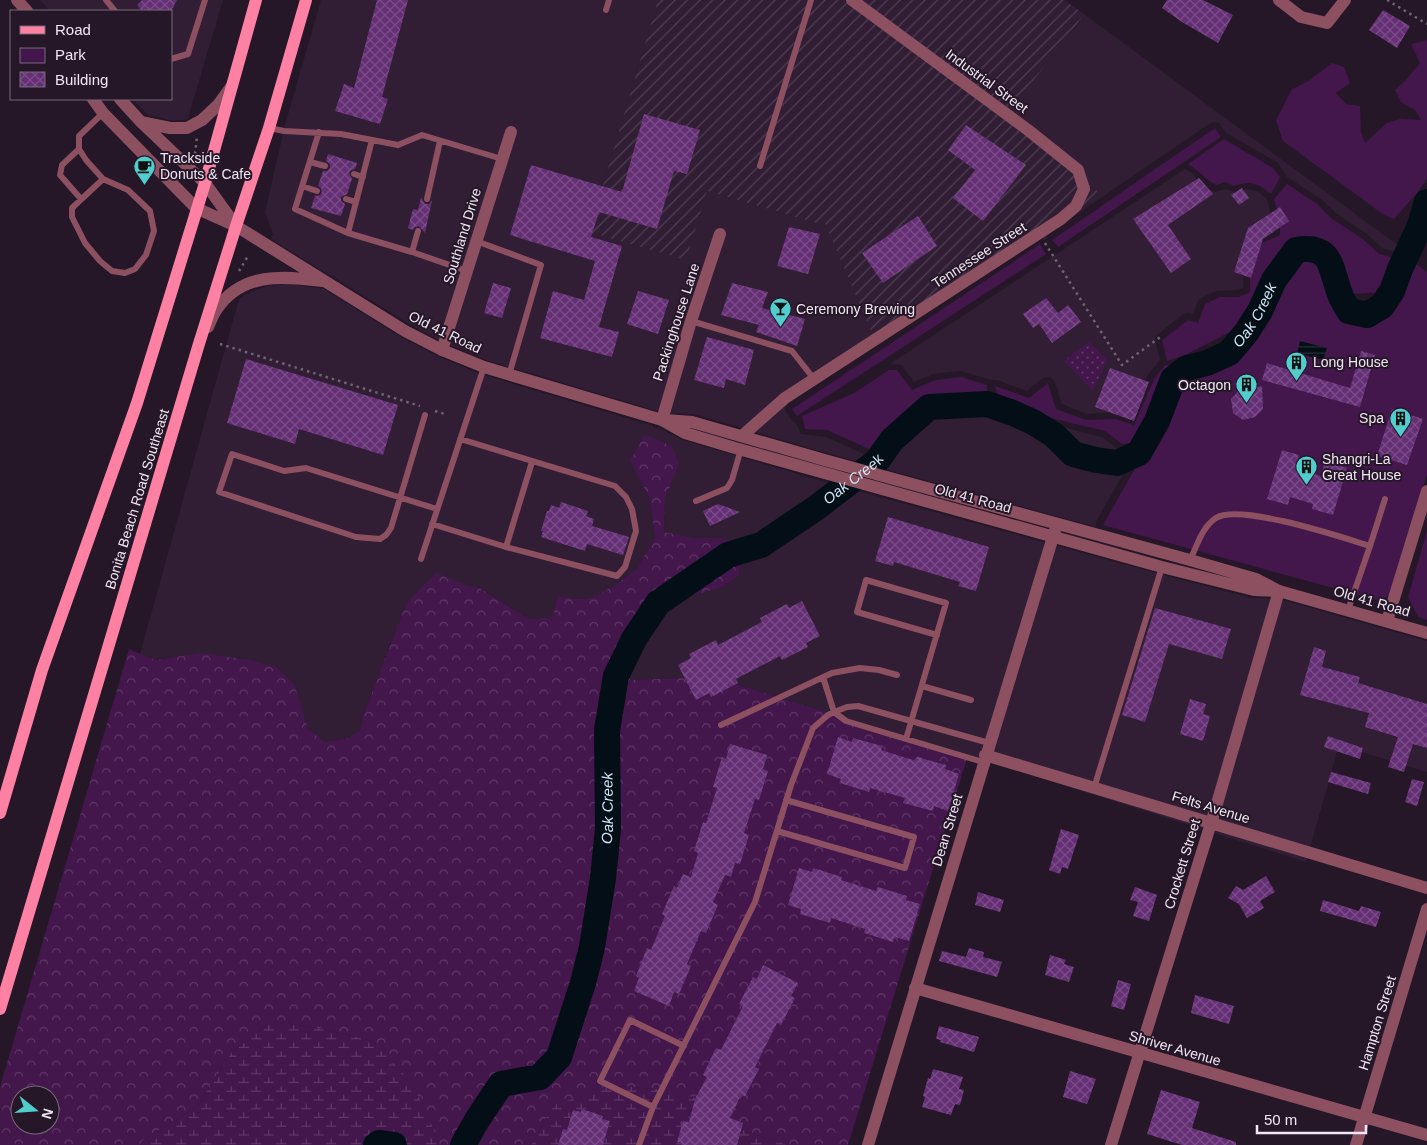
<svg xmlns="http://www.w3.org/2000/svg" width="1427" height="1145" viewBox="0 0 1427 1145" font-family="Arial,sans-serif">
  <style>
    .built { fill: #311e35 }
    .industrial { fill: url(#industrial-furrows) }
    .green { fill: #43164c }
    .forest { fill: url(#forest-crowns); fill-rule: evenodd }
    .wetland { fill: url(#wetland-marsh) }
    .garden { fill: url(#garden-dots) }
    .water { fill: url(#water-rules) }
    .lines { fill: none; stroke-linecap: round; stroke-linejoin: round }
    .river { stroke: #040e16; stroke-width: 26 }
    .building { fill: url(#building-cross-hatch) }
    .path { stroke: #6f6271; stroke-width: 2.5; stroke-dasharray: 2.5 4; stroke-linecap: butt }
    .service { stroke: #8c5060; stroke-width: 6 }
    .minor { stroke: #8c5060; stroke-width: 12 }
    .tertiary { stroke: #8c5060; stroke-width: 12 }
    .primary { stroke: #fe80a3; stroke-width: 12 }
    .labels { text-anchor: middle; stroke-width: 4; stroke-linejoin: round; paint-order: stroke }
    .street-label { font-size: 14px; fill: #f1e6f3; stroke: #251728 }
    .poi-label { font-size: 14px; fill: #f1e6f3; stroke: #251728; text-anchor: start }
    .water-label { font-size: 15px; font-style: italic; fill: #d0e5f5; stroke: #251728 }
  </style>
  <defs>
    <pattern id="industrial-furrows" width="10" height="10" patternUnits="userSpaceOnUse" patternTransform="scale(1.25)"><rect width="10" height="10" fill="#311e35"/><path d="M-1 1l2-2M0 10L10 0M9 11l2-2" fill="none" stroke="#4f3f53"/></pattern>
    <pattern id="forest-crowns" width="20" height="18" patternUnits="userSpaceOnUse" patternTransform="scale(1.25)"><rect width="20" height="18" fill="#43164c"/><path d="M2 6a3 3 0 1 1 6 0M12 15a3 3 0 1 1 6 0" fill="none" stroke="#5f3866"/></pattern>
    <pattern id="wetland-marsh" width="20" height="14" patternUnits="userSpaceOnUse" patternTransform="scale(1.25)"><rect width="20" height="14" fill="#43164c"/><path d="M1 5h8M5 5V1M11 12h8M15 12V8" fill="none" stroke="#5f3866"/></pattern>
    <pattern id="garden-dots" width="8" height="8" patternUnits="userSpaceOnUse" patternTransform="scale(1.25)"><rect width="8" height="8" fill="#43164c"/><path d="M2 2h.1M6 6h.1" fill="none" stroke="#5f3866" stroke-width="1.8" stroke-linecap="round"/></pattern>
    <pattern id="water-rules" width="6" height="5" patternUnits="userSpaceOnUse" patternTransform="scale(1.25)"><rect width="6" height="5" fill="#040e16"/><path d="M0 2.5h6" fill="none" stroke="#293138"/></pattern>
    <pattern id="building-cross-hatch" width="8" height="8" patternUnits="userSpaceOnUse" patternTransform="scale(1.25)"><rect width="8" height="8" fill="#642f74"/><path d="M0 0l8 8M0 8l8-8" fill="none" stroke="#7b4d88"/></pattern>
  </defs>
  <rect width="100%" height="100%" fill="#251728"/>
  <path class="built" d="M 40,0 L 223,0 L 188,118 L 184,120 L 170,120 L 148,115 L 132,99 L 171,99 L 171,11 L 50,11 Z
    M 321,0 L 658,0 L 589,232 L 707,191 L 823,225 L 825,222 L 874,337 L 1103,196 L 1006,114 L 1070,34 L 1084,14 L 1407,252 L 1403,254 L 1382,248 L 1367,234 L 1337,214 L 1321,199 L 1287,177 L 1277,162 L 1226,133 L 1219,123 L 1212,122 L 1048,234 L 1045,241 L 1042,238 L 1035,239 L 788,404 L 785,407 L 786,412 L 792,421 L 796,423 L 801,434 L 826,437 L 875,459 L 881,457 L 923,413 L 945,408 L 982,405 L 991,399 L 993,404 L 997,407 L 1050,424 L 1102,437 L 1119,450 L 1137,449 L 1096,522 L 1096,527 L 830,454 L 694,414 L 664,413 L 658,410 L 657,411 L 486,360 L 445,343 L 409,324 L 335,278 L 335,276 L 329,275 L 271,239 L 273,235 L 265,212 L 285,125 Z
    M 1185,169 L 1192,173 L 1202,185 L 1215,192 L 1226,189 L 1235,192 L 1246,189 L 1257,191 L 1267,199 L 1273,221 L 1256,238 L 1243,269 L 1243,288 L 1237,290 L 1216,291 L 1201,298 L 1198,301 L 1193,314 L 1188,313 L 1183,314 L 1155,337 L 1155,341 L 1160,360 L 1147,376 L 1137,402 L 1115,412 L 1087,414 L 1062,404 L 1055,382 L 1050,377 L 1043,378 L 1027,391 L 997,380 L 992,380 L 960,371 L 933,374 L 914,382 L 902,365 L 890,364 Z
    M 288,284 L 324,289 L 401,337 L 439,357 L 481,374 L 653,426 L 653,427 L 659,428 L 683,440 L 811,478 L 1160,574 L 1252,598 L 1277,599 L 1283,602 L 1283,600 L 1427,641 L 1427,772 L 1339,745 L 1306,862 L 968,755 L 712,677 L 630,680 L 628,655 L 644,620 L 664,603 L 720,588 L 739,576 L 742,547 L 723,538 L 696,538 L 664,532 L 665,499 L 679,463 L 631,460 L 650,499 L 655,537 L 637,569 L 615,585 L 592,598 L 577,599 L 559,596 L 556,600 L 553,617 L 529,619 L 476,585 L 475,588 L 406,604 L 363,716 L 360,732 L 348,738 L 325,742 L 308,729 L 301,708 L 178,657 L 156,659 L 155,660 L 140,654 L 239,299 L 246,294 L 267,286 Z"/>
  <path class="industrial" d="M 658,0 L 1064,0 L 1084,14 L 1070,34 L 1007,114 L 1103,196 L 874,338 L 825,223 L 823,225 L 707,191 L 686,260 L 589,232 Z"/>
  <path class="green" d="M 1427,40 L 1427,179 L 1417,193 L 1394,219 L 1384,215 L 1283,141 L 1276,120 L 1292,89 L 1307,82 L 1332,63 L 1344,67 L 1350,83 L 1336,93 L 1346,104 L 1360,106 L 1361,132 L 1365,143 L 1387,123 L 1400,119 L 1421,120 L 1415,110 L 1401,102 L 1395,90 L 1406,80 L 1420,63 L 1411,44 Z
    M 1215,128 L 1221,137 L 1058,247 L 1052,240 Z
    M 1224,139 L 1273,168 L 1280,177 L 1271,194 C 1257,183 1251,180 1234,186 L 1226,182 L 1217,185 C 1204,179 1200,171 1188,164 Z
    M 1287,184 L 1317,204 L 1332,219 L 1363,239 L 1379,254 L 1398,259 L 1392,276 L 1381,292 L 1353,294 L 1343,289 L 1340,271 L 1333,255 L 1305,243 L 1288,255 L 1273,272 L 1267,297 L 1262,308 L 1240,321 L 1234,330 L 1183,356 L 1167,361 L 1162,340 L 1188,320 L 1198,323 L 1205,304 L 1220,297 L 1239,297 L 1250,292 L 1250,271 L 1259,244 L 1280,235 L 1280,221 L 1274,199 Z
    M 1040,244 L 1046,254 L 797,416 L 792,409 Z
    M 1299,253 L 1310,253 L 1321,257 L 1326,263 L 1335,294 L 1346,314 C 1352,315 1363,319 1370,317 C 1393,311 1401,278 1408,258 L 1427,272 L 1427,474 L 1392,592 L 1381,601 L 1103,525 L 1162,421 L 1175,382 L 1196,371 L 1235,357 L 1267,311 L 1279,280 Z
    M 1165,365 L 1173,366 L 1160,403 L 1137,442 L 1122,444 L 1105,431 L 1051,418 L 999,401 L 995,386 L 1029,398 L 1048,383 L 1056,409 L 1086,420 L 1116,419 L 1134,425 L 1154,379 Z
    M 889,370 L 897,370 L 912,390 L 935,380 L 962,377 L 987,385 L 987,394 L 981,399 L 943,401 L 919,408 L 876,452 L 827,430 L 805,429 L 802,416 L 854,393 Z
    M 1427,531 L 1427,620 L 1418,617 L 1408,597 Z"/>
  <path class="forest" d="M 645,435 L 672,446 L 679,464 L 665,499 L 664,532 L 696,538 L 724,538 L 742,546 L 739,576 L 720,588 L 664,603 L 644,620 L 628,655 L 630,680 L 712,677 L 968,755 L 848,1145 L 788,1145 L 730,1126 L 656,1089 L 617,1086 L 554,1105 L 531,1145 L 439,1145 L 433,1128 L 373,1041 L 318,1028 L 272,1021 L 231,1053 L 198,1106 L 142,1141 L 140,1145 L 0,1145 L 0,1087 L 129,649 L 155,660 L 201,653 L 250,660 L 277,668 L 294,684 L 308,729 L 325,742 L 348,738 L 360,731 L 363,716 L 406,604 L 436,573 L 474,588 L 475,585 L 529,619 L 553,617 L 556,600 L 559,596 L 577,599 L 592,598 L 615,585 L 637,569 L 655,537 L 650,499 L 630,460 ZM 20,1095 L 50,1095 L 50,1125 L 20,1125 Z"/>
  <path class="wetland" d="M 272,1021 L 318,1028 L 373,1041 L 412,1083 L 433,1128 L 439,1145 L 140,1145 L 142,1141 L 198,1106 L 231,1053 Z
    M 616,1084 L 617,1086 L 656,1089 L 693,1097 L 730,1126 L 788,1145 L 531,1145 L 554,1105 Z"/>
  <path class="garden" d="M 1089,342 L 1107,360 L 1093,391 L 1064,361 Z"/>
  <path class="water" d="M 1300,341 L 1327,348 L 1323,360 L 1297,353 Z"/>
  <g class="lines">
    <g class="river">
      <path d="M 376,1145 L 379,1143 L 394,1145"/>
      <path id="s1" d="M 463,1145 L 477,1120 L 501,1084 L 540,1077 L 559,1057 L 583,983 L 592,947 L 603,878 L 608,829 L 607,730 L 616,676 L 634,639 L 658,603 L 728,555 L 761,545 L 816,508 L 877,461 L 892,440 L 929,407 L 987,404 L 1013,413 L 1033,422 L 1054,435 L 1073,454 L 1096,460 L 1117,463 L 1139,453 L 1157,421 L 1173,379 L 1187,368 L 1207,363 L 1229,353 L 1246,333 L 1260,311 L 1274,280 L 1296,250 C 1333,244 1330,268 1340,294 C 1342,300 1346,306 1349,311 L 1367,315 L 1382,306 L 1392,291 L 1400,269 L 1419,228 L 1427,202"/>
    </g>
  </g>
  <path class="building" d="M 142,0 L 177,0 L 171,11 L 142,11 L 137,5 Z
    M 377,0 L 408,0 L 382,97 L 388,99 L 380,124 L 335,111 L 344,84 L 354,88 Z
    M 1167,0 L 1203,0 L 1233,15 L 1218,43 L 1182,22 L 1162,8 Z
    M 1383,10 L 1410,26 L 1397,48 L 1369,30 Z
    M 644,114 L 700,130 L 687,174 L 674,171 L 657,229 L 599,212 L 591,237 L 622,246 L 599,327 L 619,332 L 612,357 L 540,338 L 553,291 L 584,300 L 595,261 L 510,235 L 531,165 L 622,192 Z
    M 966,125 L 1026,165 L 983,221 L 953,198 L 975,170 L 948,150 Z
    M 328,154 L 357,163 L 355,169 L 351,170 L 349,173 L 352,179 L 347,194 L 341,197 L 341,201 L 345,204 L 341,216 L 311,208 L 315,196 L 320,195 L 322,192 L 321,188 L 318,186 L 323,171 L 327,171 L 330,168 L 330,164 L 326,161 Z
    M 1199,178 L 1213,194 L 1168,225 L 1191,259 L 1171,273 L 1133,219 Z
    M 1242,188 L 1249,198 L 1239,205 L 1231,195 Z
    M 421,198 L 425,204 L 429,204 L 432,200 L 425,233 L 419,226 L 415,227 L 413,230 L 408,228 L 413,209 L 418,210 Z
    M 1280,207 L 1289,221 L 1263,239 L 1251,278 L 1234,272 L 1248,228 Z
    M 918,216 L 937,246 L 883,283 L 862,253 Z
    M 789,227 L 820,234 L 808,274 L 777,266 Z
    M 493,283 L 511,288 L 502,318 L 484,313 Z
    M 732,283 L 768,292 L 762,308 L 805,319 L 797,346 L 756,332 L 759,325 L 721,315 Z
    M 638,291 L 669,300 L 658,334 L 627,324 Z
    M 1046,298 L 1058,313 L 1068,305 L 1081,322 L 1052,343 L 1039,324 L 1033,328 L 1023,314 Z
    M 707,337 L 754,350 L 745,385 L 726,379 L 724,388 L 694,380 Z
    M 1361,351 L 1375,355 L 1360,407 L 1262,380 L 1267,363 L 1350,388 Z
    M 246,359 L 398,405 L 383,455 L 299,429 L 295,444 L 227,423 Z
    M 1110,368 L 1149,382 L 1134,421 L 1095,407 Z
    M 1262,386 L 1263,409 L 1255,417 L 1243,420 L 1233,413 L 1231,399 L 1240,390 Z
    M 1392,409 L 1423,419 L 1407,465 L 1377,456 Z
    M 1282,450 L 1299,455 L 1296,468 L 1321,476 L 1325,461 L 1347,468 L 1333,515 L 1312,509 L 1313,504 L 1290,497 L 1288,505 L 1267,499 Z
    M 561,502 L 588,511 L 586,516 L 594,519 L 592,526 L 629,537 L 623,555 L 587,544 L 585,551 L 541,537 L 543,531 L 541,531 L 547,511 L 549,511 L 551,505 L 559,508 Z
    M 718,504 L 740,512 L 710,526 L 703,511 Z
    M 888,517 L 989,547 L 976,591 L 958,586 L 960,582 L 894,562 L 893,566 L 875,561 Z
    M 802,601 L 820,636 L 806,643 L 808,647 L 782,660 L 780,656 L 736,679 L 738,683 L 711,697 L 709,693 L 696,700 L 678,665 L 691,658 L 689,654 L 716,640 L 718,645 L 762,622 L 760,618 L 787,604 L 789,608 Z
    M 1155,608 L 1231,629 L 1222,659 L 1169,644 L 1145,722 L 1122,715 Z
    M 1314,647 L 1326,651 L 1322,667 L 1360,677 L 1358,683 L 1427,704 L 1427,748 L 1413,744 L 1404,772 L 1388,767 L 1398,737 L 1365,727 L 1369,713 L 1300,695 Z
    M 1190,699 L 1206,704 L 1203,714 L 1210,716 L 1203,741 L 1180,734 Z
    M 1328,736 L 1363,748 L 1360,759 L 1324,747 Z
    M 838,737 L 852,742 L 853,738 L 882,746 L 881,750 L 916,761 L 917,757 L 946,765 L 945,769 L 959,774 L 948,811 L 934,806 L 933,811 L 903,803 L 905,798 L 870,788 L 869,792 L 840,783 L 841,779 L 827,774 Z
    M 730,744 L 767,755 L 763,769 L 768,771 L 759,800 L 755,799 L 744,833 L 749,835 L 740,864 L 735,863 L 731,877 L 725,875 L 713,902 L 718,905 L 706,933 L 701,931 L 687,964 L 691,966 L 679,994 L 674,992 L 669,1006 L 634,991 L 639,978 L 636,976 L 647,948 L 651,950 L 665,916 L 662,914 L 674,886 L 677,888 L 683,874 L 691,877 L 698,853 L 694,851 L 703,822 L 706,823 L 717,788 L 713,787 L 722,757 L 726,759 Z
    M 1331,772 L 1371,783 L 1368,794 L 1328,782 Z
    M 1412,779 L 1424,782 L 1417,806 L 1405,802 Z
    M 1061,829 L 1079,835 L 1068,869 L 1062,867 L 1060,874 L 1049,870 Z
    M 799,868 L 812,872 L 813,868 L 842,877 L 841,880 L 876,891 L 878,887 L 907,896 L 906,900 L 920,904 L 909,941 L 895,937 L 893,942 L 864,933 L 865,929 L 831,918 L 830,923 L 800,914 L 801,909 L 788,905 Z
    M 1266,876 L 1275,892 L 1260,901 L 1264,908 L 1247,918 L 1239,904 L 1228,898 L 1236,886 L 1243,890 Z
    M 1135,887 L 1157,895 L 1149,921 L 1133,916 L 1138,902 L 1130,900 Z
    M 978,892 L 1004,900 L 1000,912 L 975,905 Z
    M 1323,900 L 1359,911 L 1361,906 L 1381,912 L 1376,927 L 1320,911 Z
    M 969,948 L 984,952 L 983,957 L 1002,962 L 997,977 L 939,961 L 942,951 L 966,957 Z
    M 1050,955 L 1066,960 L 1064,964 L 1074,967 L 1069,982 L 1045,975 Z
    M 763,965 L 798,983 L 791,996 L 795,998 L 781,1025 L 777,1023 L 755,1067 L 759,1069 L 745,1096 L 741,1095 L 730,1118 L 743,1123 L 737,1145 L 681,1145 L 682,1143 L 677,1142 L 683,1121 L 689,1122 L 695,1099 L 707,1077 L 703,1075 L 716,1048 L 721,1050 L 743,1006 L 739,1004 L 753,977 L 757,979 Z
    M 1118,980 L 1131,984 L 1124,1010 L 1111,1006 Z
    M 1195,995 L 1234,1006 L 1229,1024 L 1191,1013 Z
    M 939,1026 L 979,1037 L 974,1052 L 940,1042 L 941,1040 L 936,1039 Z
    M 933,1069 L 963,1077 L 959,1089 L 964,1090 L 960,1105 L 955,1104 L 951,1115 L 922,1107 L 925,1097 L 923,1096 L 928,1078 L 930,1079 Z
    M 1070,1071 L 1096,1079 L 1087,1104 L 1063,1097 Z
    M 1161,1090 L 1200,1102 L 1192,1128 L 1236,1142 L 1236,1145 L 1182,1145 L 1147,1134 Z
    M 582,1109 L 603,1116 L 602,1119 L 610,1121 L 603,1145 L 558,1145 L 563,1129 L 567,1130 L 573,1110 L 581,1112 Z"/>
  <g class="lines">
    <path class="path" d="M 1387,0 L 1427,24
      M 195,154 L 197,137
      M 1045,243 L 1122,365 L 1163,335
      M 239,271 L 248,256
      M 220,344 L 420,406
      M 435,411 L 445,414"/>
    <path class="service" d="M 106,0 L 115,11
      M 606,10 L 609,0
      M 171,59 L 188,54 L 205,0
      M 269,128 L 284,131 L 341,134 L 398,145 L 422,135 L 502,159
      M 319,132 L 295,209 L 348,233 L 412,252 L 467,271
      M 79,149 L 62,165 L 60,175 L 81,199
      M 310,162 L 325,166
      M 760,166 L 811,0
      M 354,174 L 363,177
      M 103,179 L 72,208 L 72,217 L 85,243 L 100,261 L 112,271 L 125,273 L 135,269 L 146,255 L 154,231 L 150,211 L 128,190 L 103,179 L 86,160 L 79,149 L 79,136 L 103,113
      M 302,186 L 317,191
      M 346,199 L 356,202
      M 427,199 L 440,141
      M 348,233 L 372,140
      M 476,241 L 541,265 L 509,375
      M 412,252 L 418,231
      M 691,321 L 792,351 L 814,379
      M 425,415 L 391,528 L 386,535 L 380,539 L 356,537 L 219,492 L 232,454 L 284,471 L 306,468 L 437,509
      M 460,439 L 615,486 L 626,497 L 632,509 L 636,531 L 625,567 L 617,576 L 506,547
      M 696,501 L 727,488 L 732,480 L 741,449
      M 432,524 L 506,547 L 532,462
      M 1370,546 L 1385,499
      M 421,559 L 484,367
      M 1190,560 C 1197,546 1202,527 1216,518 C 1239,503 1341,537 1370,546 L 1348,610
      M 823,677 L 834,712 L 846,721 L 983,762
      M 922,686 L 971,700
      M 721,725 L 832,673 L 860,668 L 879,670 L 897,675
      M 906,739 L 946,603 L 866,580 L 857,612 L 937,635
      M 1094,788 L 1162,567
      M 777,831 L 905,868 L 914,837 L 786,800
      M 653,1107 L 600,1081 L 630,1020 L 684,1046
      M 639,1145 L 653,1107 L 755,902 L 791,785 L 813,728 L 828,715 L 834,712 L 847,707 L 858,706 L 989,743"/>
    <path class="minor" d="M 1279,0 L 1301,17 L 1327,23 L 1345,0
      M 442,350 L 511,132
      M 662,420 L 691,321 L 720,234
      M 742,436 L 785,398 L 1061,219 L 1076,206 L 1084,189 L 1078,170 L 1028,130 L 852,0
      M 1387,621 L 1427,491
      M 985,755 L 1427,888
      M 915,988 L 1427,1135
      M 868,1145 L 1056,527
      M 1111,1145 L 1216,807 L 1279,591
      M 1356,1145 L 1427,909"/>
    <path class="tertiary" d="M 17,0 L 27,11
      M 93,99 L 103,113 L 196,208 L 236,226 L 405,331 L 442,350 L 484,367 L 662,420 L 685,433 L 735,448 L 1162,567 L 1254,590 L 1279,591
      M 120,99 L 141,122 L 170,128 L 187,128 L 202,120 L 218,105 L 231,87
      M 141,122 L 205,183 L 236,226
      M 208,327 C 211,321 213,314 217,309 C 242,272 283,276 322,281
      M 666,420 L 692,422 L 828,461 L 1190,560 L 1256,579 L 1279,591 L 1427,633"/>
    <path class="primary" d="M 0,813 L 42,670 L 137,403 L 205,183 L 256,0
      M 0,1009 L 198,347 L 236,226 L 269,128 L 306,0"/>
  </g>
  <defs>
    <symbol id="cafe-pin" viewBox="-11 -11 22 30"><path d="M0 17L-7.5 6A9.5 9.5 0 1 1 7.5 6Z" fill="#52cdcd" stroke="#251728"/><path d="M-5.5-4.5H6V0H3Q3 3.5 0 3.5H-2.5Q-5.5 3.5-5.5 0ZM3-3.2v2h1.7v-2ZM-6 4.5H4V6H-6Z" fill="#111"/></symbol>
    <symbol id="bar-pin" viewBox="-11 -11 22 30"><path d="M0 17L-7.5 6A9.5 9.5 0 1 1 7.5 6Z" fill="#52cdcd" stroke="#251728"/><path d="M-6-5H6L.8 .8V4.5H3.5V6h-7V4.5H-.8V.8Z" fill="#111"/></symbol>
    <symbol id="building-pin" viewBox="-11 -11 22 30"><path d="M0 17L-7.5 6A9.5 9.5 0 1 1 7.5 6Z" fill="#52cdcd" stroke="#251728"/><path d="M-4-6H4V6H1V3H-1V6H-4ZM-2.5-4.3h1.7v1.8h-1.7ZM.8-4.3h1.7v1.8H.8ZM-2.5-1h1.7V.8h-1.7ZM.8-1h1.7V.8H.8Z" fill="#111"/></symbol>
  </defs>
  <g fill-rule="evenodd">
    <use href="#cafe-pin" x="132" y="154" width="25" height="34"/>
    <use href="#bar-pin" x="768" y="296" width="25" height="34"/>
    <use href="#building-pin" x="1284" y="350" width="25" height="34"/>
    <use href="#building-pin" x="1234" y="372" width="25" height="34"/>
    <use href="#building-pin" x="1388" y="406" width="25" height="34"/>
    <use href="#building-pin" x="1294" y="454" width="25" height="34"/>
  </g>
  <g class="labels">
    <g class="street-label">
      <text transform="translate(987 81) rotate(36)" y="5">Industrial Street</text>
      <text transform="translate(462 236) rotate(-73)" y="5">Southland Drive</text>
      <text transform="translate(979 255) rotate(-33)" y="5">Tennessee Street</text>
      <text transform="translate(676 322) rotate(-72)" y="5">Packinghouse Lane</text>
      <text transform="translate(445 332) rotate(26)" y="5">Old 41 Road</text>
      <text transform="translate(973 498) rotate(15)" y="5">Old 41 Road</text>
      <text transform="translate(137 499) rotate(-73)" y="5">Bonita Beach Road Southeast</text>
      <text transform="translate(1372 601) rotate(16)" y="5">Old 41 Road</text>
      <text transform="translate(1211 807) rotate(17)" y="5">Felts Avenue</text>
      <text transform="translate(947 830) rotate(-73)" y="5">Dean Street</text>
      <text transform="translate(1182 864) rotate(-73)" y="5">Crockett Street</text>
      <text transform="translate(1377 1023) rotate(-73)" y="5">Hampton Street</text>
      <text transform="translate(1175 1048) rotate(16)" y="5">Shriver Avenue</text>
    </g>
    <g class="poi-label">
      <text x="160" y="163">Trackside<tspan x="160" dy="16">Donuts &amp; Cafe</tspan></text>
      <text x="796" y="314">Ceremony Brewing</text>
      <text x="1313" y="367">Long House</text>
      <text x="1231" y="390" text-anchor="end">Octagon</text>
      <text x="1384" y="423" text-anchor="end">Spa</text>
      <text x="1322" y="464">Shangri-La<tspan x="1322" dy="16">Great House</tspan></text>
    </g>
    <g class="water-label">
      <text dy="5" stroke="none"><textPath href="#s1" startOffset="1368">Oak Creek</textPath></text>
      <text dy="5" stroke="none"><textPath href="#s1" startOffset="844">Oak Creek</textPath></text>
      <text dy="5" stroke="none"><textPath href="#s1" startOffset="394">Oak Creek</textPath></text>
    </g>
  </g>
  <rect x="10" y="10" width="162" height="90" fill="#251728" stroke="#776a79"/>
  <rect x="20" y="26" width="25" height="8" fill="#fe80a3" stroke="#776a79"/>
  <text x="55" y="35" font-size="15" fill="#f1e6f3">Road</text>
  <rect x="20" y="48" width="25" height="15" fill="#43164c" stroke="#776a79"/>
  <text x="55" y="60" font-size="15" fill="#f1e6f3">Park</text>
  <rect x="20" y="72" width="25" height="15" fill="url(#building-cross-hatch)" stroke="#776a79"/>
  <text x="55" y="85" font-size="15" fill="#f1e6f3">Building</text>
  <g transform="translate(35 1110) rotate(107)"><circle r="24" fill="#251728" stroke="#776a79"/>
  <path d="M0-4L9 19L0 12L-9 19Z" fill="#52cdcd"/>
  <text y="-8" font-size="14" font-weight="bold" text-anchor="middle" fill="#f1e6f3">N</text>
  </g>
  <path d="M1257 1125v8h109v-8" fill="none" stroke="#f1e6f3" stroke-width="2.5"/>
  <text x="1264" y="1125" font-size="15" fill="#f1e6f3" stroke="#251728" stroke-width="4" paint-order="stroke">50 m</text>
</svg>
